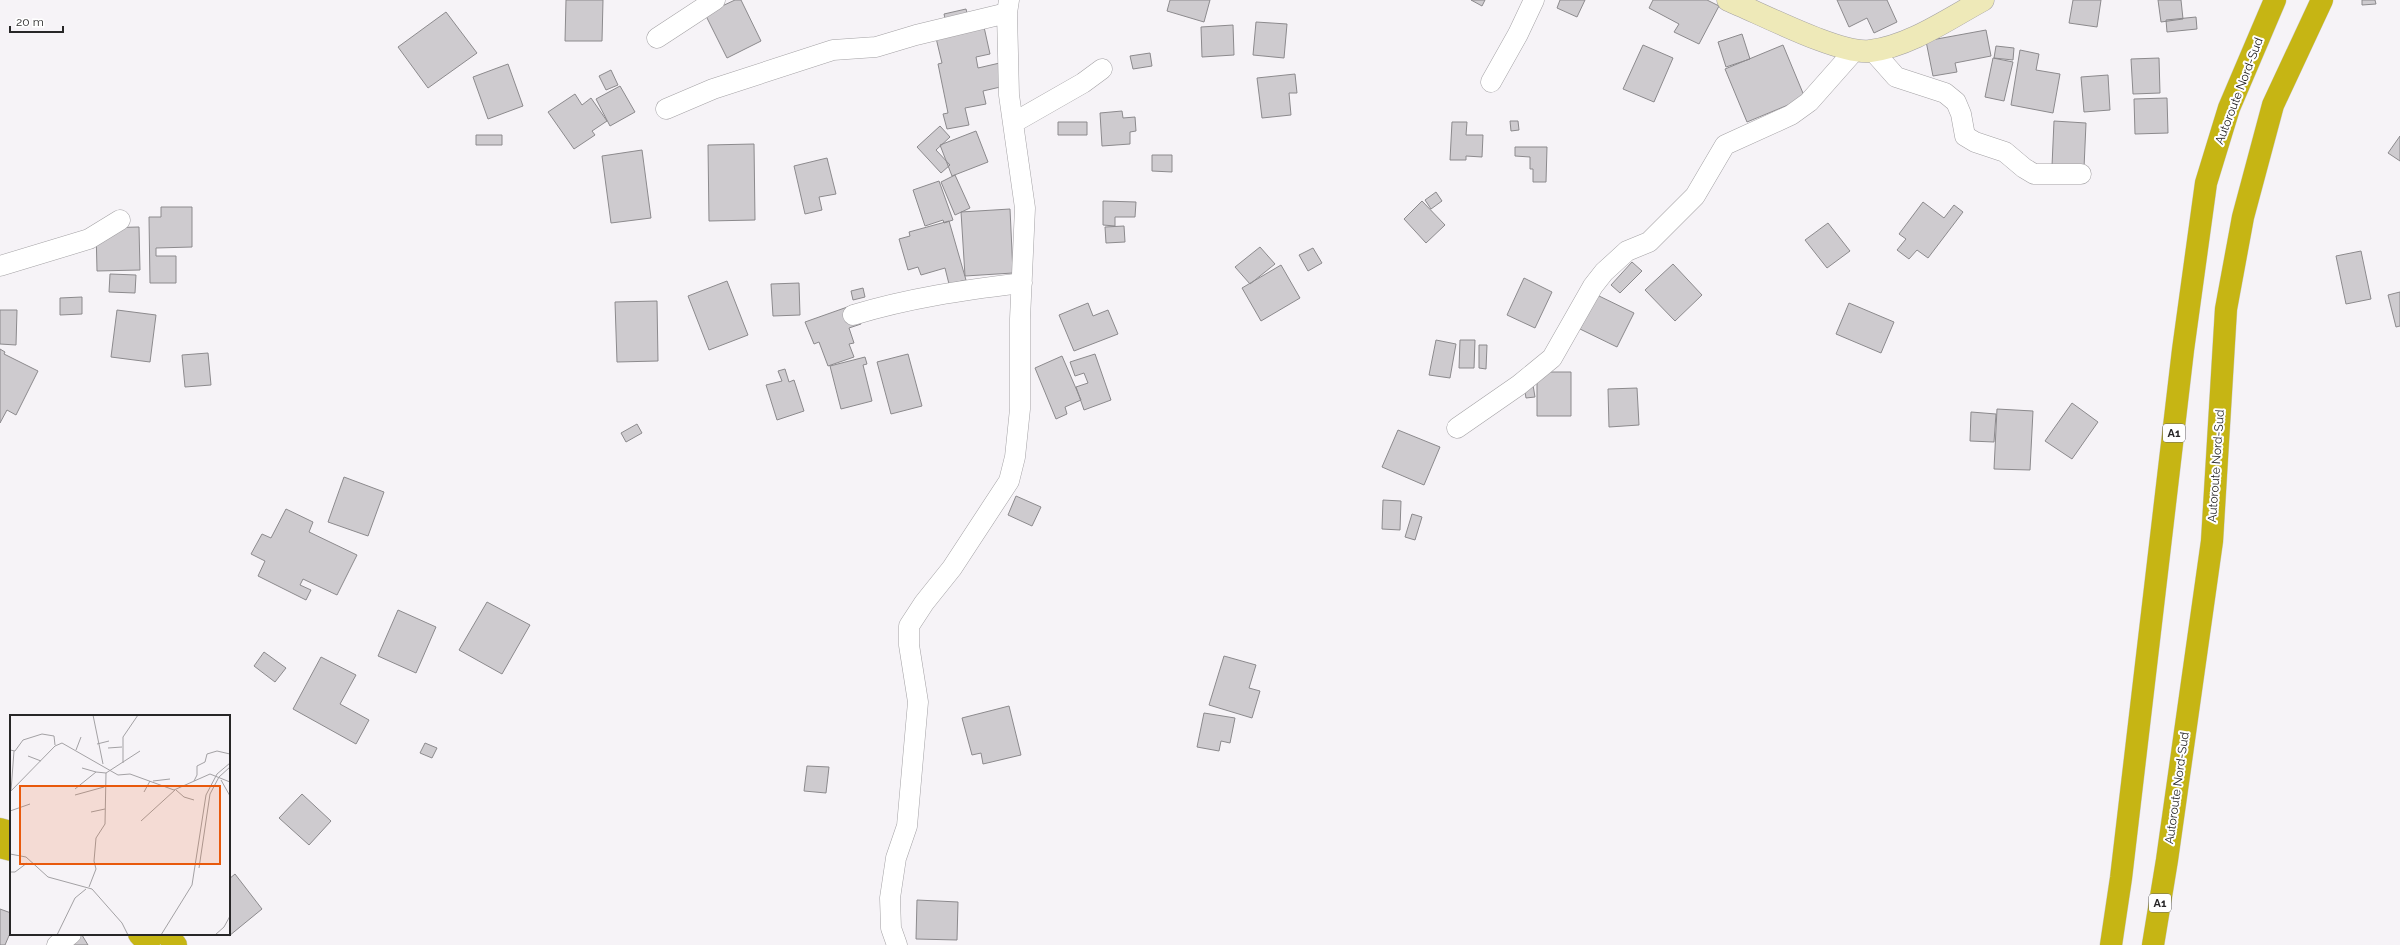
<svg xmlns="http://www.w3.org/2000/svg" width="2400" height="945" viewBox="0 0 2400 945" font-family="Raleway,sans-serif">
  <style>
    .building { fill: #cecbcf; stroke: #8c8a8d }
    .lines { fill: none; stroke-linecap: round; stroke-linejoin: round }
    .street-casing { stroke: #a3a1a4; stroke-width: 21 }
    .secondary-casing { stroke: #a3a1a4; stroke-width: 23 }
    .highway-casing { stroke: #cfcfcf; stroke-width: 23 }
    .street { stroke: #fff; stroke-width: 20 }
    .secondary { stroke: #eee9b8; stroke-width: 22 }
    .highway { stroke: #c6b514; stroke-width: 22 }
    .labels { text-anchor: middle; stroke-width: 4; stroke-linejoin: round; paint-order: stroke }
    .shield { fill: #fff; stroke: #686768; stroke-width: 1 }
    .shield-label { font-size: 11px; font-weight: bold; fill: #272627 }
    .street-label { font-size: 12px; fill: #272627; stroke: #fff }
    .inset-road { fill: none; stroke: #a3a1a4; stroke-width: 1 }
    .view { fill: #e8590c; fill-opacity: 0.15; stroke: #e8590c; stroke-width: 2 }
    .inset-edge { fill: none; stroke: #272627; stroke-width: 2 }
  </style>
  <rect width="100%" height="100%" fill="#f6f3f7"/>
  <path class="building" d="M 566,0 L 603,0 L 602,41 L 565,41 Z
    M 735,0 L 741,0 L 761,41 L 727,58 L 705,14 Z
    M 1170,0 L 1210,0 L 1204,22 L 1167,11 Z
    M 1471,0 L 1485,0 L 1482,6 Z
    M 1560,0 L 1585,0 L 1577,17 L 1557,8 Z
    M 1653,0 L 1707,0 L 1719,6 L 1699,44 L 1674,32 L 1679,24 L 1649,8 Z
    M 1837,0 L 1887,0 L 1897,22 L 1874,33 L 1867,18 L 1849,27 Z
    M 2073,0 L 2101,0 L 2097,27 L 2069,23 Z
    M 2158,0 L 2181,0 L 2183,19 L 2161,22 Z
    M 2362,0 L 2375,0 L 2376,4 L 2362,5 Z
    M 966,9 L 969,21 L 982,18 L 990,54 L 976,57 L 978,68 L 1004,62 L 1009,85 L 983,91 L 986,104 L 965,108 L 969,125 L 947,129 L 943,114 L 948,113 L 938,64 L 942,63 L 936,38 L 949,35 L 944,14 Z
    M 446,12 L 477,53 L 428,88 L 398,47 Z
    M 2196,17 L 2197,29 L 2167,32 L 2166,20 Z
    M 1256,22 L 1287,24 L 1284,58 L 1253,55 Z
    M 1233,25 L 1234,55 L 1202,57 L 1201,27 Z
    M 1986,30 L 1991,56 L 1955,63 L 1957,72 L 1933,76 L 1926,41 Z
    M 1742,34 L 1750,59 L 1726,67 L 1718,42 Z
    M 1643,45 L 1673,58 L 1654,102 L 1623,89 Z
    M 1783,45 L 1805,98 L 1747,122 L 1725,69 Z
    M 1996,46 L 2014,48 L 2013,60 L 1994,58 Z
    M 2020,50 L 2039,54 L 2036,70 L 2060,74 L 2053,113 L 2011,105 Z
    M 1150,53 L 1152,66 L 1133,69 L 1130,56 Z
    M 1993,58 L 2013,62 L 2004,101 L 1985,97 Z
    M 2159,58 L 2160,93 L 2133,94 L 2131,59 Z
    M 508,64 L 523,106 L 488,119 L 473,77 Z
    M 611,70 L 618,85 L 606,90 L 599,76 Z
    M 1295,74 L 1297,93 L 1289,93 L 1291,115 L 1262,118 L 1257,78 Z
    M 2108,75 L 2110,110 L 2084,112 L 2081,77 Z
    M 620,86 L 635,112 L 610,126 L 596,99 Z
    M 575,94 L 582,105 L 591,98 L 607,121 L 592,131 L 595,135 L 574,149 L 548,112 Z
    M 2167,98 L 2168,133 L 2135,134 L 2134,99 Z
    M 1122,111 L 1123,118 L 1135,117 L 1136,131 L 1130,132 L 1130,144 L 1102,146 L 1100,113 Z
    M 1510,121 L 1518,121 L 1519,130 L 1511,131 Z
    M 2054,121 L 2086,123 L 2084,168 L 2052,166 Z
    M 1058,122 L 1087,122 L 1087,135 L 1058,135 Z
    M 1452,122 L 1467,122 L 1466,135 L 1483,135 L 1482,157 L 1466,156 L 1466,160 L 1450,160 Z
    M 940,126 L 950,137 L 936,150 L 950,165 L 941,173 L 917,147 Z
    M 976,131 L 988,162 L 952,176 L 940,145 Z
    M 476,135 L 502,135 L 502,145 L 476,145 Z
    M 2400,136 L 2400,161 L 2388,153 Z
    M 754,144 L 755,220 L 709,221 L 708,145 Z
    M 1515,147 L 1547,147 L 1546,182 L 1533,182 L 1533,169 L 1530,169 L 1530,157 L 1515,156 Z
    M 642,150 L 651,218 L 611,223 L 602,156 Z
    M 1152,155 L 1172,155 L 1172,172 L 1152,171 Z
    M 827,158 L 836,194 L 819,197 L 822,210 L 805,214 L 794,166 Z
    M 955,175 L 970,208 L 955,215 L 941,182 Z
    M 939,181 L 953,220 L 944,223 L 943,220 L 925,226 L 913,190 Z
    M 1436,192 L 1442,201 L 1431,209 L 1425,200 Z
    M 1103,201 L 1136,202 L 1135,217 L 1115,217 L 1115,226 L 1103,225 Z
    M 1422,201 L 1445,225 L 1426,243 L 1404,219 Z
    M 1923,202 L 1944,218 L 1954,205 L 1963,212 L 1928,258 L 1917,250 L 1909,259 L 1897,250 L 1906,239 L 1899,234 Z
    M 161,207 L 192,207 L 192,247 L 156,248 L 156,256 L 176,256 L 176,283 L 150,283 L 149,217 L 161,217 Z
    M 1010,209 L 1013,273 L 965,276 L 961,212 Z
    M 949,221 L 966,280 L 949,284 L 945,268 L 921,275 L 918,267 L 908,270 L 899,239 L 910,236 L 909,232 Z
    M 1828,223 L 1850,251 L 1827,268 L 1805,240 Z
    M 1124,226 L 1125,242 L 1106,243 L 1105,227 Z
    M 139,227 L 140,270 L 97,271 L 96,228 Z
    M 1260,247 L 1275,264 L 1250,284 L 1235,267 Z
    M 1313,248 L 1322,263 L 1308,271 L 1299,255 Z
    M 2361,251 L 2371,299 L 2346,304 L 2336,256 Z
    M 1632,262 L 1642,271 L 1620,293 L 1611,285 Z
    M 1673,264 L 1702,295 L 1675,321 L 1645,290 Z
    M 1281,265 L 1300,298 L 1261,321 L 1242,288 Z
    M 110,274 L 136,275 L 135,293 L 109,292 Z
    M 1524,278 L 1552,292 L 1535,328 L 1507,315 Z
    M 727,281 L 748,335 L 709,350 L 688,296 Z
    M 799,283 L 800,315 L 773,316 L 771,284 Z
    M 863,288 L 865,297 L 853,300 L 851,291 Z
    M 2400,292 L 2400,326 L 2396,327 L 2388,295 Z
    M 1597,295 L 1634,313 L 1617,347 L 1580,329 Z
    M 82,297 L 82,314 L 60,315 L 60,298 Z
    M 657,301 L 658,361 L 617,362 L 615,302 Z
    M 1088,303 L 1093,316 L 1108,310 L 1118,334 L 1074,351 L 1059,315 Z
    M 1849,303 L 1894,322 L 1881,353 L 1836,334 Z
    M 853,305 L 861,324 L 849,328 L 854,343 L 849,344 L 854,357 L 828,366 L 819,342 L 814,344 L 805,322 Z
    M 0,310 L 17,310 L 16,345 L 0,344 Z
    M 117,310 L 156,315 L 150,362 L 111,357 Z
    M 1436,340 L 1456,344 L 1450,378 L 1429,375 Z
    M 1460,340 L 1475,340 L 1474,368 L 1459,368 Z
    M 1479,345 L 1487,345 L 1486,369 L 1479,368 Z
    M 0,349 L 5,352 L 4,354 L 38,371 L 16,415 L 7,410 L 0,423 Z
    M 208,353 L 211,385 L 185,387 L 182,355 Z
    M 908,354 L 922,406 L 891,414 L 877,362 Z
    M 1095,354 L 1111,400 L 1084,410 L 1076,387 L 1088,383 L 1084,373 L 1075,376 L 1070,362 Z
    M 1062,356 L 1081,400 L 1065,407 L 1067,414 L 1056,419 L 1035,368 Z
    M 865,357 L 867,364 L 863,365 L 872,401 L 841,409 L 830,366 Z
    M 785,369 L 789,382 L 794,380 L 804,411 L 777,420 L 766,385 L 782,381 L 778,371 Z
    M 1537,372 L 1571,372 L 1571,416 L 1537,416 Z
    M 1532,379 L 1535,397 L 1526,398 L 1523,380 Z
    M 1637,388 L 1639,425 L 1609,427 L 1608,389 Z
    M 2072,403 L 2098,422 L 2072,459 L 2045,441 Z
    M 1997,409 L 2033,411 L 2030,470 L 1994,469 Z
    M 1971,412 L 1996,414 L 1994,442 L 1970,441 Z
    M 637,424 L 642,433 L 626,442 L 621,433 Z
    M 1398,430 L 1440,447 L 1424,485 L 1382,467 Z
    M 344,477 L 384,492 L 368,536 L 328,522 Z
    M 1016,496 L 1041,507 L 1032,526 L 1008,515 Z
    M 1383,500 L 1401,501 L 1400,530 L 1382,529 Z
    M 286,509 L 313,522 L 309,532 L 357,555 L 337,595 L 303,579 L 300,585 L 311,590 L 306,600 L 258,576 L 265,561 L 251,554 L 262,534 L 271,538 Z
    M 1412,514 L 1422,517 L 1415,540 L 1405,537 Z
    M 487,602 L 530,625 L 502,674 L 459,650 Z
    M 398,610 L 436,627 L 416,673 L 378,656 Z
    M 264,652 L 286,668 L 275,682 L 254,666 Z
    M 1224,656 L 1256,665 L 1249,688 L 1260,691 L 1252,718 L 1209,705 Z
    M 321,657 L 356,675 L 340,704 L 369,720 L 356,744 L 293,709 Z
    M 1009,706 L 1021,755 L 983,764 L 981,753 L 972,755 L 962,718 Z
    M 1204,713 L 1235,718 L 1230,743 L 1221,741 L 1219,751 L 1197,747 Z
    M 425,743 L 437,748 L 432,758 L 420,753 Z
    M 807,766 L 829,767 L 826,793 L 804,791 Z
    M 302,794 L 331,821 L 309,845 L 279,818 Z
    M 235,874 L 262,909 L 229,936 L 229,879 Z
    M 917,900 L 958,902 L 957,940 L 916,939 Z
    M 0,909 L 11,913 L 11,931 L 5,945 L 0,945 Z
    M 82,935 L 88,945 L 66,945 Z"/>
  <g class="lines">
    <defs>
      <path id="street" d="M 657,38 L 715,0
        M 1873,51 L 1896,77 L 1945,93 L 1956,102 L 1961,114 L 1965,136 L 1975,142 L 2005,152 L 2024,168 L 2034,174 L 2081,174
        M 1491,82 L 1518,34 L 1534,0
        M 666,109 L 713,89 L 833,50 L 876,47 L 916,35 L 1007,13
        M 1013,123 L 1083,83 L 1102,69
        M 0,266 L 89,239 L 120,220
        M 853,315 C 909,298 964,290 1022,283
        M 1457,428 L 1519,385 L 1552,358 L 1593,286 L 1604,272 L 1627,251 L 1649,242 L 1695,196 L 1725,145 L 1791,115 L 1809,102 L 1855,50
        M 57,945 L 71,934
        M 897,945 L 891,928 L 890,898 L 896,858 L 907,826 L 918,702 L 909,645 L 909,626 L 924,603 L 952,568 L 1009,481 L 1015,457 L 1020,409 L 1020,319 L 1025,208 L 1009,95 L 1007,13 L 1009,0"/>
      <path id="secondary" d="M 1728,0 C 1760,13 1840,55 1870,51 C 1910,46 1948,19 1983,0"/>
      <path id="highway" d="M 0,829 L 11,832
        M 0,847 L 11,850
        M 139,934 L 149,945
        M 166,934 L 176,945
        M 2111,945 L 2121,878 L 2183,350 L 2206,183 L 2229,108 L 2275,0
        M 2153,945 L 2167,860 L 2212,541 L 2226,309 L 2243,217 L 2273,105 L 2322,0"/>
    </defs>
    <use href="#street" class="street-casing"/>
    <use href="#secondary" class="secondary-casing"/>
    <use href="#highway" class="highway-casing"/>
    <use href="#street" class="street"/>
    <use href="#secondary" class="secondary"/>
    <use href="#highway" class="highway"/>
  </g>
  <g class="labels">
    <g class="shield">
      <rect x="2163" y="424" width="22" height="18" rx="3"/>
      <rect x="2149" y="894" width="22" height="18" rx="3"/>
    </g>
    <g class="shield-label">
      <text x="2174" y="437">A1</text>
      <text x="2160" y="907">A1</text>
    </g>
    <g class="street-label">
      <text transform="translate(2239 91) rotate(-69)" y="4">Autoroute Nord-Sud</text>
      <text transform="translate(2216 466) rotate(-86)" y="4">Autoroute Nord-Sud</text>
      <text transform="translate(2177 788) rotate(-82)" y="4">Autoroute Nord-Sud</text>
    </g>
  </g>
  <g transform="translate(10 715)">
    <rect width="220" height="220" fill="#f6f3f7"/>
    <path class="inset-road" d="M 83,0 L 93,49M 87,29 L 99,26M 98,33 L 112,32M 0,35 L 5,36 L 13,25 L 32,19 L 44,21 L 45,30M 66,35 L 71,22M 18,41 L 31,46M 113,48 L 113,22 L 128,0M 72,53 L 86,57M 211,65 L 220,81M 143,66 L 160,64M 184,66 L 187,60 L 187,51 L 195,47 L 197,39 L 207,36 L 220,39M 65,74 L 86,57 L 96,58M 166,75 L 174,82 L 184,85M 1,76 L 4,36M 0,77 L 45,31 L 52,28 L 108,60 L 120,59 L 164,75 L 200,59 L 220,67M 134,77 L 140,66M 65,80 L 94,72M 0,96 L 20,89M 81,97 L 95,94M 131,106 L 165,75M 0,139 L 16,142 L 38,162 L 82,174 L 112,208 L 118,220M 189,153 L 200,79 L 209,62 L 220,52M 0,157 L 5,157 L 17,148M 79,172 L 86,154 L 84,146 L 86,123 L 95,109 L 96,58 L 130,36M 47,220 L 65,183 L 76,174M 151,220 L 182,170 L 196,80 L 207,59 L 220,48M 205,220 L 214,212 L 220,201"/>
    <path class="view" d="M 10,71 L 210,71 L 210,149 L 10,149 Z"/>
    <rect width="220" height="220" class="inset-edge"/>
  </g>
  <path d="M10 26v6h53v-6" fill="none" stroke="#272627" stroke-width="2"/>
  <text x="16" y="26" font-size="12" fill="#272627" stroke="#ffffff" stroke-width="3" paint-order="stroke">20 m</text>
</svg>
